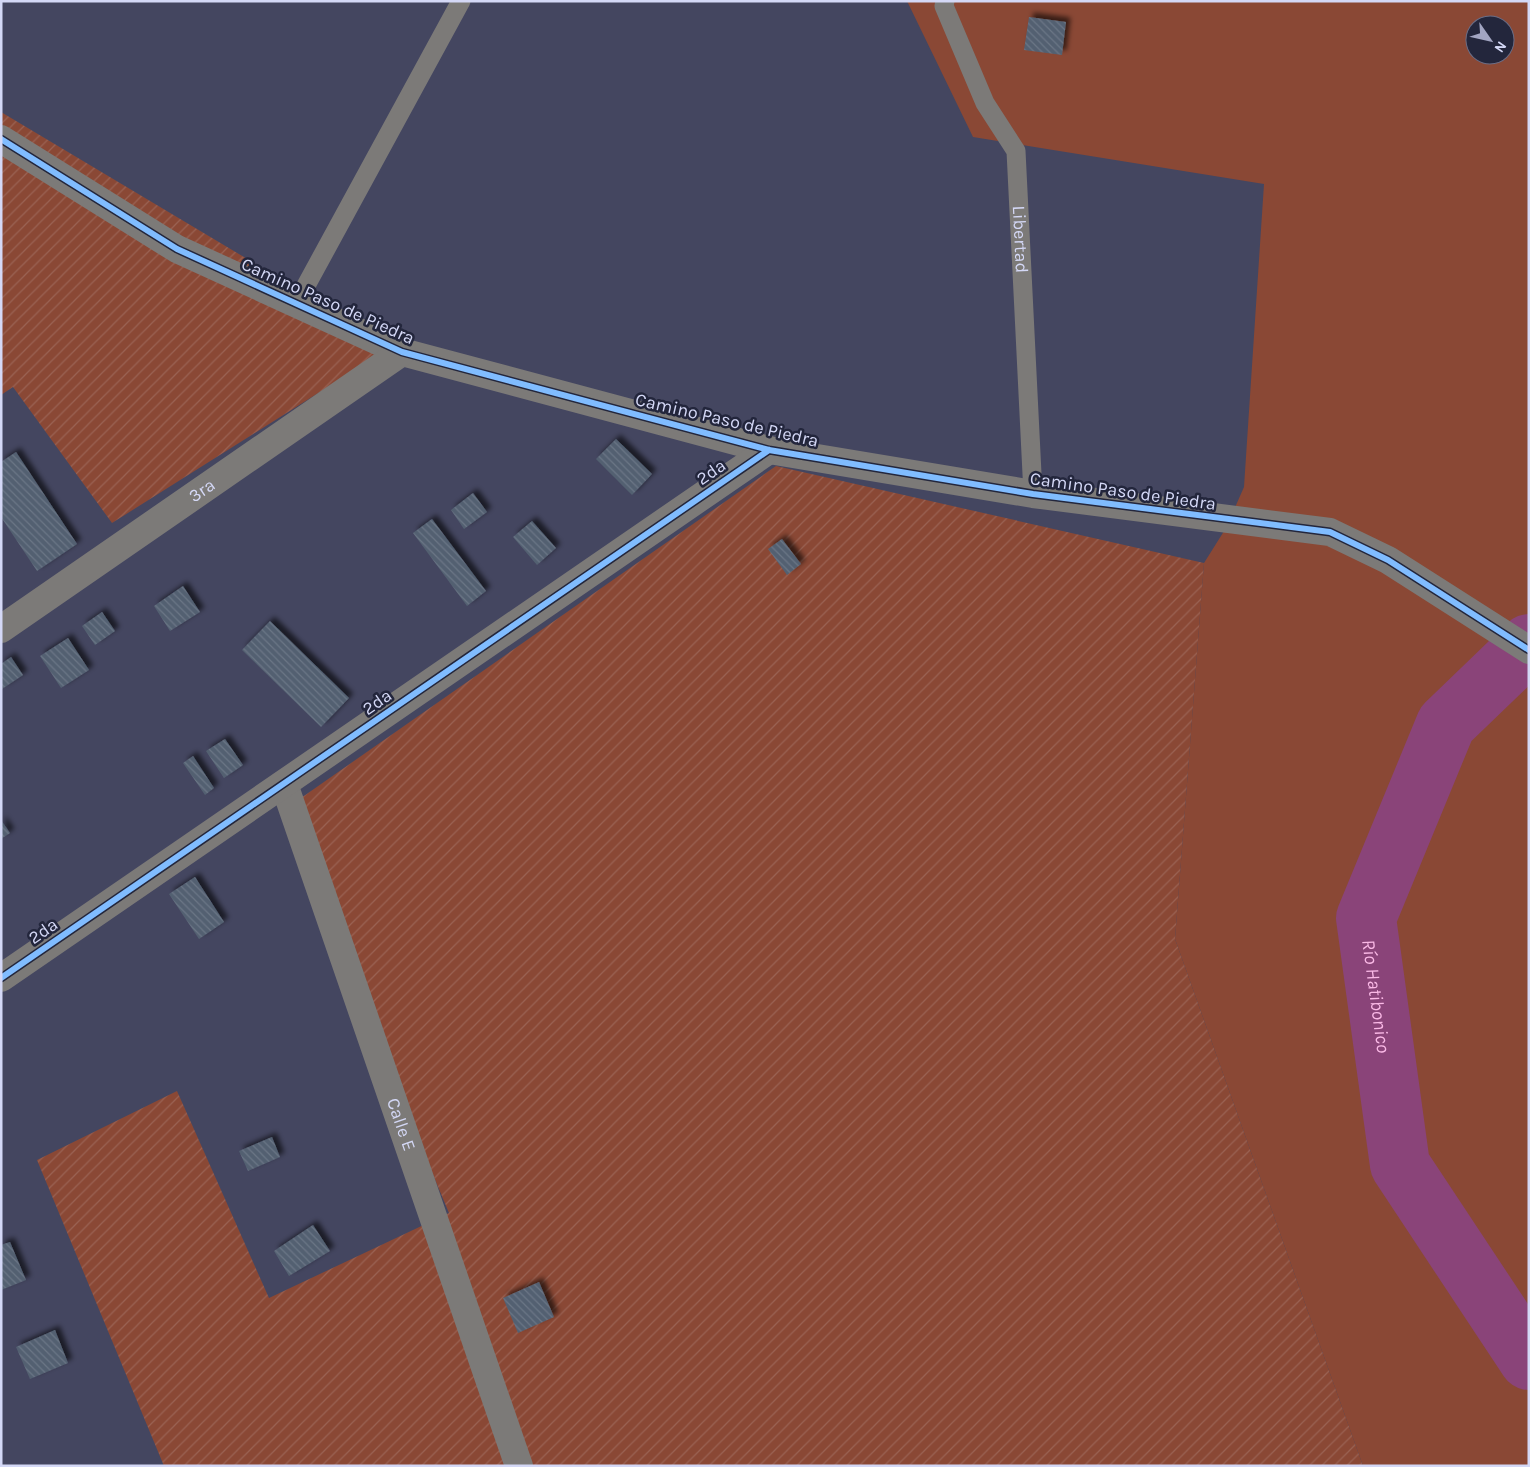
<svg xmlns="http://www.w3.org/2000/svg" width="1530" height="1467" viewBox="0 0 1530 1467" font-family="Karla,sans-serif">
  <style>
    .grass { fill: #8a4835; fill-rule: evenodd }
    .garden { fill: url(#garden-furrows) }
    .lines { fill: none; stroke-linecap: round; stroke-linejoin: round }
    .river { stroke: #8a4479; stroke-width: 60 }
    .building { fill: url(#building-back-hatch); filter: url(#shadow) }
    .lane { stroke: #7c7a78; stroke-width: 19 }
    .street { stroke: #7c7a78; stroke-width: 28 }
    .cycleway-casing { stroke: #23263c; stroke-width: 9 }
    .cycleway { stroke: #80bcff; stroke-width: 6 }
    .labels { text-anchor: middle; stroke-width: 5; stroke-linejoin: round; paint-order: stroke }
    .street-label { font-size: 18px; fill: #d4d8f6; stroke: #23263c }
    .water-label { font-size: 19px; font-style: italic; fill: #fab9e6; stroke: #23263c }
  </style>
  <defs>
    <pattern id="garden-furrows" width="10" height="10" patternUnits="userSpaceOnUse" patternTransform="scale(1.25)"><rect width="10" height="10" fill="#8a4835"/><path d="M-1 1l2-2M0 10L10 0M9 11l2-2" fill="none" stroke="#9a6253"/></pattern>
    <pattern id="building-back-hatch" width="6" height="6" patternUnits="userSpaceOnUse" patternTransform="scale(1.25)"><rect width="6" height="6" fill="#536071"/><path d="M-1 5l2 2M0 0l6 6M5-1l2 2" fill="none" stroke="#6b7686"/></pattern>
    <filter id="shadow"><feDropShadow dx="4.5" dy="-4.5" stdDeviation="2.5" flood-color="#0009"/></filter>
  </defs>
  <rect width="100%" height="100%" fill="#444660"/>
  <path class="grass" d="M 907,1 L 1529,1 L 1529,1466 L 1363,1466 L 1175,939 L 1204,563 L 1226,528 L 1244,487 L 1264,184 L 973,137 ZM 1475,25 L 1505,25 L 1505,55 L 1475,55 Z"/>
  <path class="garden" d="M 1,112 L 393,346 L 112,523 L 13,387 L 1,395 Z
    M 776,466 L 1204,563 L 1175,939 L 1363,1466 L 164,1466 L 37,1160 L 177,1091 L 269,1298 L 449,1213 L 281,812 Z"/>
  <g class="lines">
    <path class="river" id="s1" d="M 1529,644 L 1446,724 L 1366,918 L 1400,1165 L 1529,1360"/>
  </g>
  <path class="building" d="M 1029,17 L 1066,22 L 1062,55 L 1024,50 Z
    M 616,439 L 652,474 L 632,495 L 596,459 Z
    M 16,452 L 77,544 L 37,571 L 1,517 L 1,462 Z
    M 473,493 L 487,512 L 464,529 L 451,510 Z
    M 432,519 L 486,591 L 467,606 L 413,533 Z
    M 532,521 L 556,548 L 537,565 L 513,537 Z
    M 782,539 L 801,564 L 787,575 L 768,549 Z
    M 183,586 L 200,612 L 170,631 L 154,606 Z
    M 102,612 L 115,631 L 95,645 L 82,626 Z
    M 270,621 L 349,698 L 321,727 L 242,650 Z
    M 68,638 L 89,670 L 61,688 L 40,656 Z
    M 11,657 L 23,675 L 2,689 L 1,664 Z
    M 225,739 L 243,765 L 224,778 L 206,751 Z
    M 193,756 L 214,788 L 205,795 L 183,763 Z
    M 1,820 L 10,833 L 1,839 Z
    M 195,877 L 224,922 L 199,939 L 169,894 Z
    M 272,1137 L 280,1157 L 248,1171 L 239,1151 Z
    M 313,1225 L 330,1251 L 289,1276 L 274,1251 Z
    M 10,1242 L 26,1280 L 1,1290 L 1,1245 Z
    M 539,1282 L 554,1317 L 518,1333 L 503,1298 Z
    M 55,1330 L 68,1363 L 30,1379 L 16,1347 Z"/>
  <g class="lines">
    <g class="lane">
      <path id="s2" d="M 945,1 L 944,6 L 985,103 L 1016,151 L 1033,494"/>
      <path d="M 296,304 L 461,1"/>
    </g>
    <g class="street">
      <path d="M 1,139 L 177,249 L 402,352 L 769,450 L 1033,494 L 1330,532 L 1388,560 L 1529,650"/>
      <path id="s3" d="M 1,629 L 402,352"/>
      <path id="s4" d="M 284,784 L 519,1466"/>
      <path d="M 1,978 L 769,450"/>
    </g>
    <defs>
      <path id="cycleway" d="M 1,139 L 177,249 L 402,352 L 769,450 L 1033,494 L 1330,532 L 1388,560 L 1529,650
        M 1,978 L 769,450"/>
    </defs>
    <use href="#cycleway" class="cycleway-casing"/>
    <use href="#cycleway" class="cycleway"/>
  </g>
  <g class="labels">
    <g class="street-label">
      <text dy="6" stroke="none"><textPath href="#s2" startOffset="256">Libertad</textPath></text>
      <text transform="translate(328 301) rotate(24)" y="6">Camino Paso de Piedra</text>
      <text transform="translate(727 420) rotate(13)" y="6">Camino Paso de Piedra</text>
      <text transform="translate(711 472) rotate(-35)" y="6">2da</text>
      <text dy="6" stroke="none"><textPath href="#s3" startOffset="244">3ra</textPath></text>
      <text transform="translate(1123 491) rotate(8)" y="6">Camino Paso de Piedra</text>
      <text transform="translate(377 702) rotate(-35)" y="6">2da</text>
      <text transform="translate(43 931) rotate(-35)" y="6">2da</text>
      <text dy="6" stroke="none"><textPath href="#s4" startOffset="360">Calle E</textPath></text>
    </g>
    <g class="water-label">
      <text dy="7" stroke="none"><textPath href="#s1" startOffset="404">Río Hatibonico</textPath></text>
    </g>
  </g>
  <rect width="1530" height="1467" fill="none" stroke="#d4d8f6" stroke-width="5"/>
  <g transform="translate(1490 40) rotate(124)"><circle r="24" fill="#23263c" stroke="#6a6d86"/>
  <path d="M0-4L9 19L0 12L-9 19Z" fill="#a2a5c2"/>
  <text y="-8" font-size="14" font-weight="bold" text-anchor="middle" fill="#d4d8f6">N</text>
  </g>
</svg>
